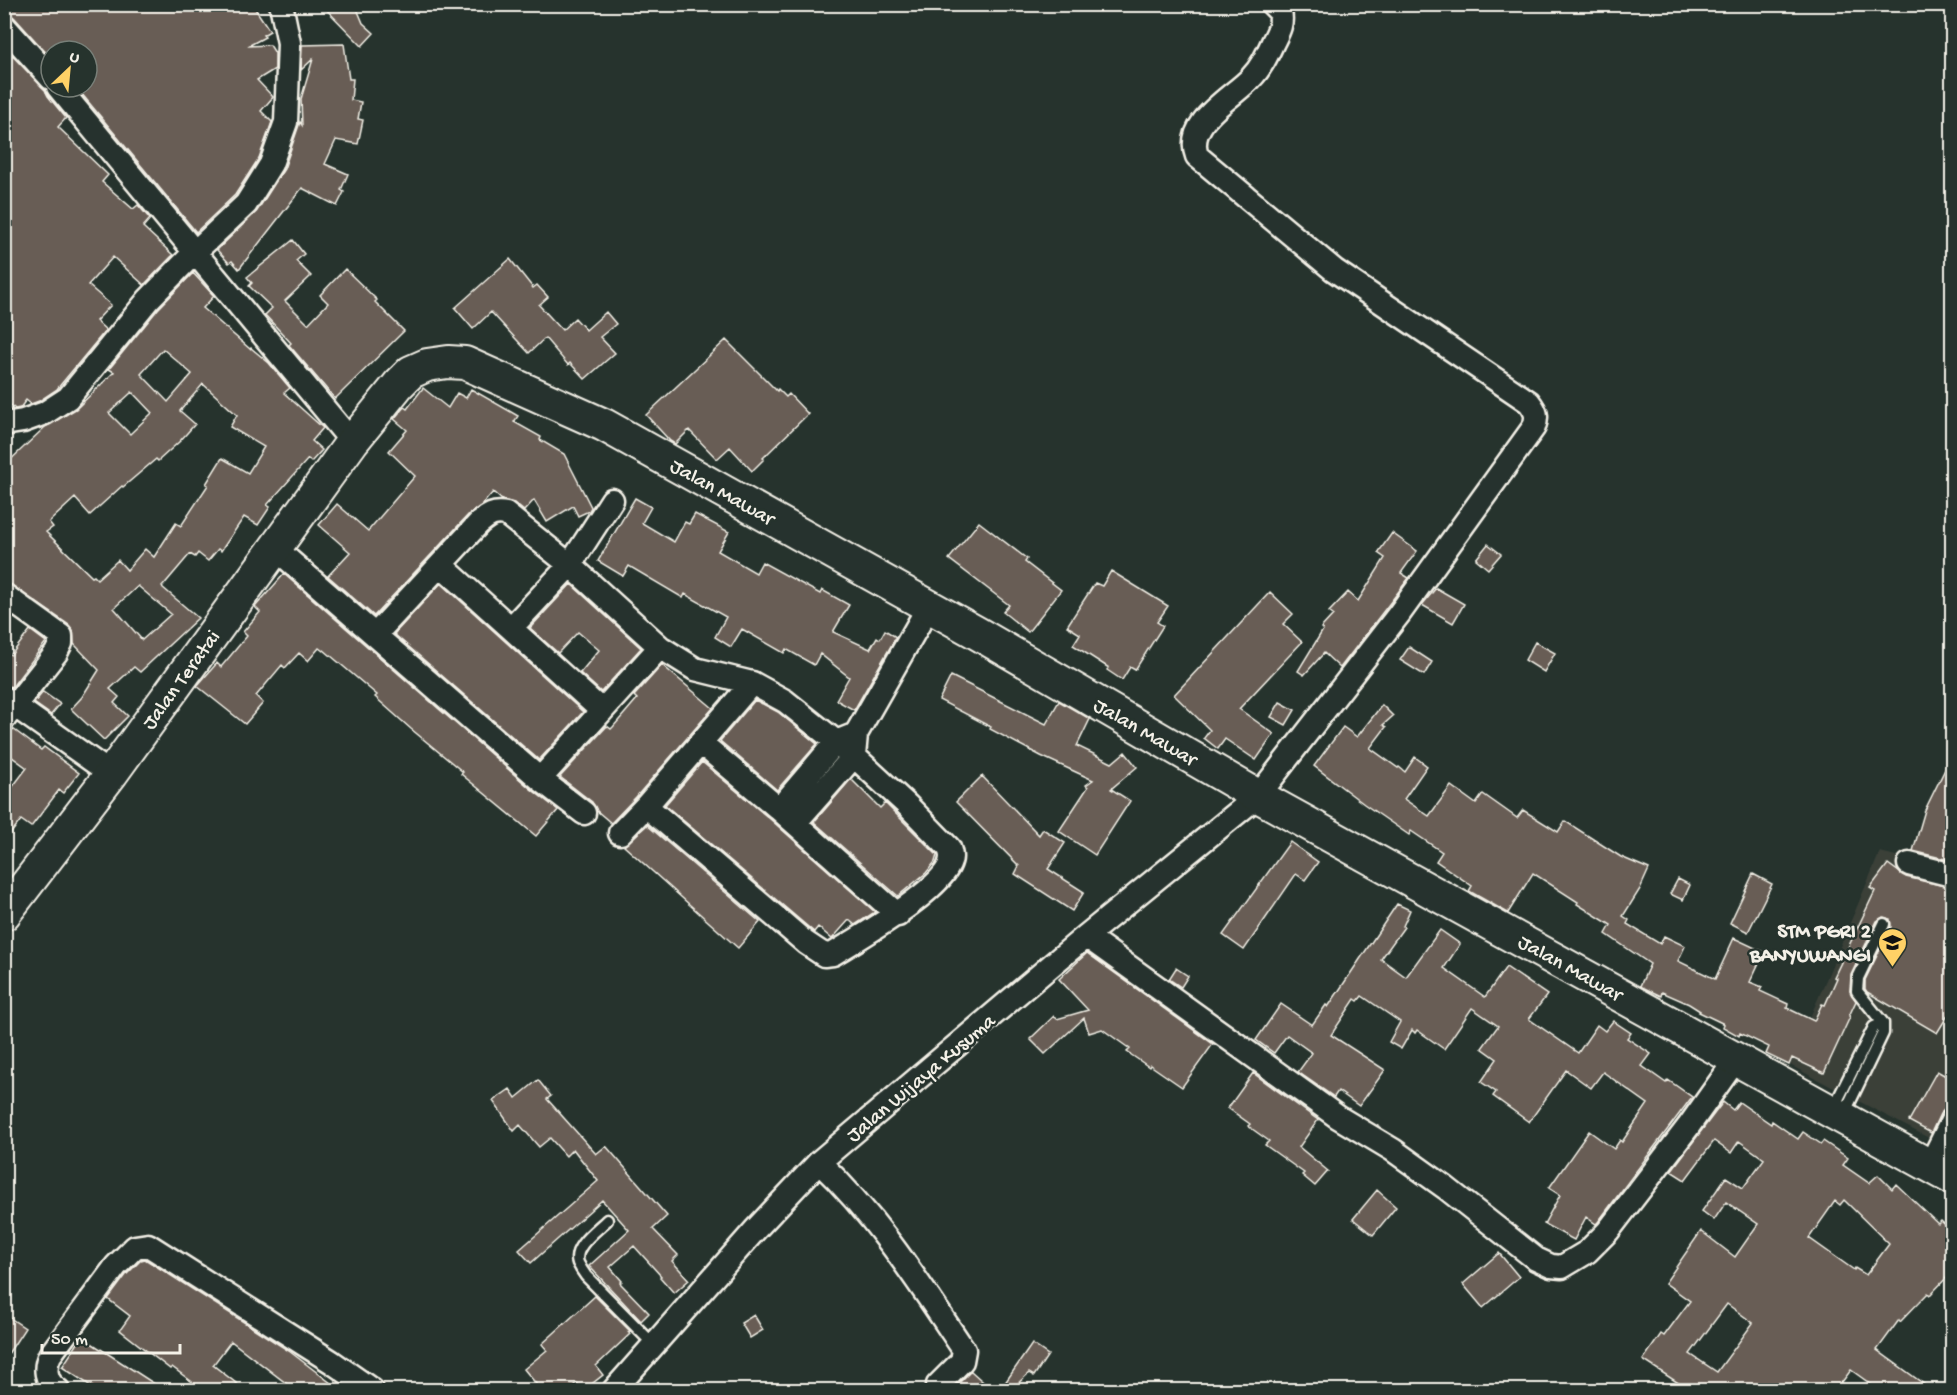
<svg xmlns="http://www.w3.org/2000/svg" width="1957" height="1395" viewBox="0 0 1957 1395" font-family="'Gochi Hand',sans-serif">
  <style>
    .built { fill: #3a4039 }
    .building { fill: #685d54; stroke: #f4f1e8; stroke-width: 1.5; fill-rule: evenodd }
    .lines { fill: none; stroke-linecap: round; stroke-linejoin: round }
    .lane-casing { stroke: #f4f1e8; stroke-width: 15 }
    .street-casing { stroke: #f4f1e8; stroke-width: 27 }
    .secondary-casing { stroke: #f4f1e8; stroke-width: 36 }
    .lane { stroke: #26332d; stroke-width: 10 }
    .street { stroke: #26332d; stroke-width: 22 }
    .secondary { stroke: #26332d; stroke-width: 32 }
    .labels { text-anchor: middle; stroke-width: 5; stroke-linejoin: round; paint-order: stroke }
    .street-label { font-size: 21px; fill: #f4f1e8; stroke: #26332d }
    .poi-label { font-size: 21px; font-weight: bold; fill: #f4f1e8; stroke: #26332d; text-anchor: end }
  </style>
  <rect width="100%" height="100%" fill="#26332d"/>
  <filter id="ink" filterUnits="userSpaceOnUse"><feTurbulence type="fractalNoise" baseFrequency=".0167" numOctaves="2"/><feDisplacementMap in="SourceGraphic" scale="12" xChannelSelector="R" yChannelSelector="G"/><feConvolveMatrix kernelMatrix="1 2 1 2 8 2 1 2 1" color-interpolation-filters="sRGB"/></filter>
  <g filter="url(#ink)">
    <path class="built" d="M 1880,852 L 1952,870 L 1952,1129 L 1944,1146 L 1790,1065 Z"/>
    <path class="building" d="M 4,4 L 252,4 L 270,31 L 263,35 L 265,37 L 248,46 L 270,45 L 275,53 L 275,69 L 257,80 L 273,97 L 261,111 L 272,122 L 259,158 L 235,195 L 196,232 L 76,87 L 87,87 L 87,51 L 51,51 L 51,58 L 14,17 L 4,11 Z
      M 321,4 L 355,4 L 363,23 L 374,33 L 362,46 Z
      M 344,44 L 349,79 L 353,79 L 351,100 L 361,102 L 358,119 L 363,120 L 358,144 L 336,140 L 325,164 L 348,174 L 341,190 L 344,192 L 337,206 L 302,188 L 239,269 L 232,261 L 229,263 L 217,250 L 257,211 L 284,169 L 300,122 L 302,125 L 301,99 L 313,59 L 301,70 L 302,45 Z
      M 4,47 L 45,90 L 48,96 L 66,118 L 58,127 L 108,175 L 102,182 L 133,209 L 138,205 L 150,219 L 143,227 L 173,255 L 144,285 L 113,257 L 88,285 L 111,305 L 96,321 L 106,330 L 57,389 L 39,401 L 31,404 L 26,400 L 20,408 L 15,409 L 4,399 Z
      M 293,240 L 304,254 L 296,261 L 311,276 L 285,301 L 308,324 L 328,303 L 320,295 L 345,269 L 377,300 L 375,302 L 404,331 L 335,399 L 289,345 L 291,343 L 265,315 L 272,308 L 249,286 L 252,283 L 247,277 Z
      M 510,259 L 533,288 L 537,285 L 548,297 L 539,305 L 562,330 L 575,318 L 586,330 L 606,312 L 616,324 L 600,337 L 615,353 L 585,379 L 570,363 L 568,365 L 545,338 L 529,353 L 491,312 L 473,329 L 455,308 Z
      M 193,273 L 214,296 L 203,308 L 250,349 L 251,348 L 269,363 L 290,388 L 284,393 L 323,428 L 312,441 L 322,450 L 311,462 L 308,459 L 267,505 L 270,507 L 258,525 L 244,517 L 221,551 L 218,549 L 208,561 L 198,553 L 195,557 L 190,554 L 162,587 L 198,618 L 140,672 L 134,667 L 110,689 L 119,697 L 114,703 L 128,716 L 104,740 L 71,709 L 82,697 L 99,670 L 74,644 L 73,630 L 69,625 L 4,580 L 4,466 L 45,427 L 76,409 L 114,372 L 109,369 L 158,309 ZM 163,349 L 192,374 L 168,402 L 141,374 ZM 203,384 L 237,415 L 230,427 L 264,447 L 248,473 L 222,458 L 206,484 L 208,485 L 181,526 L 176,523 L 154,557 L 145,549 L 127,570 L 118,560 L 97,579 L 94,576 L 92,577 L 46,532 L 53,527 L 49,522 L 75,498 L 90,515 L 122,486 L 123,487 L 156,459 L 158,461 L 180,441 L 195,424 L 180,411 ZM 132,392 L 152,413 L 130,434 L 109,413 ZM 138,586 L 171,614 L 142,640 L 114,608 Z
      M 726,340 L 777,391 L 778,389 L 786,397 L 789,394 L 808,414 L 763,458 L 764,459 L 752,471 L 730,447 L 717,459 L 689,430 L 675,444 L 670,441 L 646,415 Z
      M 423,388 L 448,408 L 457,393 L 466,398 L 471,389 L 518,416 L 514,422 L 541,437 L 540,440 L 564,454 L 591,507 L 589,511 L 578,516 L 573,506 L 547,522 L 534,500 L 524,511 L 514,503 L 502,500 L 493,492 L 482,505 L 469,514 L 374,616 L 328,576 L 350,552 L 319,525 L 337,504 L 368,531 L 415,476 L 389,451 L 407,430 L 394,419 L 404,407 L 407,409 Z
      M 635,498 L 651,507 L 642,523 L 674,542 L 685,522 L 689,524 L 695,514 L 729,532 L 718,551 L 756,573 L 762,562 L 820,594 L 822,590 L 849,605 L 833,632 L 870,649 L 877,637 L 880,639 L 885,630 L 896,637 L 854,710 L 836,700 L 849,677 L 820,654 L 814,665 L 786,649 L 784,653 L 742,629 L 731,647 L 715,637 L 726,617 L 685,594 L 683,598 L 629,566 L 623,576 L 598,561 Z
      M 979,522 L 1027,559 L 1025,562 L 1061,590 L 1028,632 L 1003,612 L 1009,605 L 949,559 Z
      M 1392,533 L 1417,551 L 1401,573 L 1409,578 L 1340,668 L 1324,653 L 1304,675 L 1298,671 L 1323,630 L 1321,628 L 1333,615 L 1329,612 L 1348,592 L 1358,601 L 1385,558 L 1378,553 Z
      M 1488,544 L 1501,554 L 1488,569 L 1476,559 Z
      M 1111,571 L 1168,606 L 1157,622 L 1163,626 L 1135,670 L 1130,667 L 1122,680 L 1107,670 L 1109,668 L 1073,645 L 1080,634 L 1067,626 L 1095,583 L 1102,586 Z
      M 284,574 L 531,789 L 558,810 L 536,836 L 461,774 L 463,772 L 411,729 L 375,697 L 377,695 L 324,650 L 323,651 L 319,648 L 308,661 L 299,653 L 285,668 L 282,665 L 256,696 L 263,703 L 245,724 L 197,686 L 217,663 L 221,667 L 247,636 L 243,632 L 260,612 L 255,607 Z
      M 441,583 L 583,712 L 539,760 L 394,634 Z
      M 571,584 L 641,648 L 601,692 L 580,673 L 599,650 L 578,632 L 558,653 L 530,628 Z
      M 1436,588 L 1464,604 L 1453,623 L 1422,605 Z
      M 1270,592 L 1293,614 L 1283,624 L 1302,642 L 1239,709 L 1274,734 L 1256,760 L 1225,739 L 1218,749 L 1204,738 L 1210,730 L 1174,695 Z
      M 30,630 L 46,642 L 12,687 L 5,685 L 4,650 L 11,655 Z
      M 1535,642 L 1555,653 L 1544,672 L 1525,660 Z
      M 1409,647 L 1432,662 L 1424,675 L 1400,660 Z
      M 662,665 L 713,708 L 636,797 L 611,823 L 597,811 L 592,802 L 560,777 L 607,726 L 611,729 L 613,727 L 637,699 L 634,696 Z
      M 951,676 L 1046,724 L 1059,701 L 1090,719 L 1077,746 L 1112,763 L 1125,752 L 1137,767 L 1111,789 L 1130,801 L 1095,855 L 1059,831 L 1088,787 L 1086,785 L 1093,780 L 1041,756 L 990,729 L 991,727 L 939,700 Z
      M 43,692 L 60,704 L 51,715 L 34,703 Z
      M 755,700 L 778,712 L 817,744 L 777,790 L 720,741 Z
      M 1280,702 L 1295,710 L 1286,725 L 1271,717 Z
      M 1382,705 L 1393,716 L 1383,725 L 1386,727 L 1370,748 L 1398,768 L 1399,767 L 1405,772 L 1415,757 L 1427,766 L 1404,799 L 1429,816 L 1451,786 L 1476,804 L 1483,794 L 1517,818 L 1523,810 L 1558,832 L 1565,821 L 1621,857 L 1649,869 L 1640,889 L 1623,916 L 1629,920 L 1627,924 L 1660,944 L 1664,936 L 1685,946 L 1678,961 L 1715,979 L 1734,938 L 1764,952 L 1750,982 L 1762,987 L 1760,991 L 1788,1004 L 1787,1008 L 1814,1021 L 1822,1004 L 1825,1005 L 1837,978 L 1834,977 L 1875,891 L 1870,888 L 1888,864 L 1906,877 L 1953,888 L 1953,1007 L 1937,1033 L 1867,992 L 1865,989 L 1865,980 L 1891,927 L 1890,919 L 1883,917 L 1877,921 L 1851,975 L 1850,991 L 1856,1001 L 1849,1016 L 1850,1017 L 1824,1073 L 1792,1058 L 1789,1065 L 1766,1054 L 1769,1047 L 1740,1033 L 1739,1036 L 1723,1027 L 1724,1024 L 1699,1012 L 1700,1011 L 1689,1004 L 1662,992 L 1661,996 L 1640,986 L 1650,964 L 1606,934 L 1611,925 L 1577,904 L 1578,902 L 1533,873 L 1508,913 L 1469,891 L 1472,886 L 1436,861 L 1442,852 L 1411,831 L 1409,835 L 1364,804 L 1314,766 L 1343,727 L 1357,737 Z
      M 13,729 L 41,750 L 44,747 L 79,773 L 63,793 L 59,790 L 31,827 L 21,820 L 4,842 L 4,798 L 27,768 L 4,751 L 4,736 Z
      M 1953,753 L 1953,861 L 1913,851 L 1925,810 Z
      M 702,762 L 770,819 L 875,912 L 855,925 L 849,920 L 832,939 L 818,927 L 814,932 L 665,805 Z
      M 982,776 L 1039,835 L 1043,829 L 1065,843 L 1048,869 L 1084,892 L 1072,911 L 1015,874 L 1019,866 L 956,802 Z
      M 851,779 L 880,808 L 885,803 L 937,855 L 935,862 L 926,873 L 898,896 L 814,822 Z
      M 647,825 L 760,922 L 738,948 L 624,846 Z
      M 1290,842 L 1318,862 L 1305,880 L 1296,874 L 1244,950 L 1223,935 Z
      M 1753,874 L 1772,884 L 1748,932 L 1730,923 Z
      M 1678,879 L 1690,885 L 1683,900 L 1670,894 Z
      M 1397,904 L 1410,910 L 1403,926 L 1404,927 L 1381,959 L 1406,977 L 1440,930 L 1460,944 L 1444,968 L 1485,997 L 1506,967 L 1547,995 L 1529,1019 L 1578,1053 L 1597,1025 L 1605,1031 L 1613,1021 L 1631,1033 L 1627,1038 L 1651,1054 L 1642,1066 L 1666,1083 L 1668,1080 L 1692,1097 L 1598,1222 L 1596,1224 L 1586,1217 L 1574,1240 L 1544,1224 L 1560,1195 L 1549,1188 L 1589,1131 L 1614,1149 L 1620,1140 L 1622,1142 L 1648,1104 L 1603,1072 L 1591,1088 L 1566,1070 L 1529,1122 L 1493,1096 L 1496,1092 L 1481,1082 L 1497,1059 L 1482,1048 L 1498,1026 L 1472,1008 L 1444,1049 L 1417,1030 L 1415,1033 L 1412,1030 L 1401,1049 L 1389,1042 L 1400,1022 L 1362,996 L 1358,1001 L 1355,999 L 1331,1035 L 1385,1070 L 1359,1106 L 1338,1091 L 1334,1097 L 1298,1072 L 1312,1053 L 1287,1035 L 1274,1053 L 1256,1040 L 1281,1004 L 1312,1025 L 1326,1005 L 1328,1007 Z
      M 1087,953 L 1213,1044 L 1182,1087 L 1150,1065 L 1149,1067 L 1127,1052 L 1130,1049 L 1102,1029 L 1089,1033 L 1084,1018 L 1045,1054 L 1030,1039 L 1054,1016 L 1057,1019 L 1088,1010 L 1059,979 Z
      M 1176,968 L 1188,976 L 1181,987 L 1169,979 Z
      M 1937,1071 L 1953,1080 L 1953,1108 L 1945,1109 L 1940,1114 L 1931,1133 L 1909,1121 Z
      M 1253,1073 L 1318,1120 L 1299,1147 L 1328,1171 L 1315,1186 L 1302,1175 L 1304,1173 L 1265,1145 L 1269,1141 L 1248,1126 L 1250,1124 L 1228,1108 Z
      M 538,1080 L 551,1096 L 547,1099 L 596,1154 L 606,1146 L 667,1216 L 653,1229 L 678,1255 L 672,1261 L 689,1280 L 674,1293 L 660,1277 L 661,1276 L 634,1246 L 610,1267 L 622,1281 L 620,1283 L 649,1313 L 641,1321 L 589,1266 L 629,1230 L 602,1200 L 531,1263 L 519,1250 L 598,1181 L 573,1149 L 566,1156 L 550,1138 L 539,1147 L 520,1125 L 514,1131 L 493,1101 L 510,1089 L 516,1098 Z
      M 1723,1102 L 1733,1110 L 1739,1102 L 1771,1124 L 1772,1121 L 1798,1139 L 1803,1132 L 1821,1144 L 1823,1141 L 1848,1158 L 1843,1165 L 1869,1183 L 1878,1175 L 1892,1189 L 1896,1184 L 1938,1224 L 1941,1221 L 1953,1232 L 1953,1271 L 1930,1295 L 1928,1293 L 1900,1322 L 1899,1320 L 1877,1350 L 1932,1390 L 1879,1390 L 1851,1370 L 1836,1390 L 1689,1390 L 1643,1360 L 1661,1334 L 1664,1336 L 1690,1301 L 1665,1283 L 1701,1231 L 1735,1257 L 1758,1224 L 1726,1202 L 1714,1220 L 1702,1211 L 1726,1177 L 1743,1188 L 1764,1159 L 1739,1141 L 1731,1153 L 1714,1141 L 1685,1180 L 1671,1171 ZM 1844,1200 L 1889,1244 L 1866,1275 L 1855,1268 L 1854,1270 L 1809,1238 L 1835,1201 L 1840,1205 ZM 1727,1304 L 1753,1323 L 1717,1372 L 1690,1354 Z
      M 1377,1190 L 1396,1207 L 1373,1235 L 1353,1219 Z
      M 1499,1253 L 1519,1277 L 1483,1308 L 1463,1284 Z
      M 145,1259 L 289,1351 L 340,1390 L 295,1390 L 231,1341 L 213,1365 L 245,1390 L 203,1390 L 172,1367 L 170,1369 L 120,1330 L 130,1316 L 108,1299 L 126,1275 L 141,1260 Z
      M 595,1296 L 630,1331 L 628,1332 L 630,1334 L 596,1366 L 603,1375 L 584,1390 L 577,1383 L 567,1390 L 541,1390 L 524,1369 L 547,1350 L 542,1344 Z
      M 4,1314 L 25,1328 L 4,1360 Z
      M 754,1315 L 763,1330 L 750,1338 L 741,1323 Z
      M 82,1337 L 164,1390 L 97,1390 L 62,1367 Z
      M 1032,1344 L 1048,1355 L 1034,1376 L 1029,1373 L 1011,1390 L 1000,1390 Z
      M 971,1371 L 992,1390 L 952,1390 Z"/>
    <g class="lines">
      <defs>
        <path id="lane" d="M 1833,1109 L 1874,1027 L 1883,1023
          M 1844,1114 L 1883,1033 L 1883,1023 L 1857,991 L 1858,978 L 1884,924
          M 607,1220 C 597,1230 572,1247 578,1263 C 580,1267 583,1272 586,1276 L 654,1345"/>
        <path id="street" d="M 4,26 L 51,78
          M 58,87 L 352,442
          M 4,424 L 23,421 L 45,413 L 68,398 L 148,300 L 196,251 L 246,204 L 271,164 L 286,122 L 289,43 L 281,4
          M 275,548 L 540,779 L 584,813
          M 441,565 L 602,711
          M 4,595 L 61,636 L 61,643 L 56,653 L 4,719
          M 511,628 L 570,565 L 612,500
          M 375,635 L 479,523 C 488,516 494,511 506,514 L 570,565 L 660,647 L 695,669 L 752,683 L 785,701 L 854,756 L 907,805 L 949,848 C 950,851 951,854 951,857 C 951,886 857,939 833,954 L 824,955 L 806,943 L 646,806
          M 4,698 L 111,774
          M 701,743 L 779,809 L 898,915
          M 540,779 L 660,647
          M 779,809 L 836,742 L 851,736
          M 795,823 L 854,756 L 856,734 L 929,606
          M 620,833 L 646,806 L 752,683
          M 1909,864 L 1952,875
          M 1086,936 L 1338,1117 L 1393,1150 L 1446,1188 L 1536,1259 L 1551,1266 L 1562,1267 L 1587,1252 L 1608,1231 L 1688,1127 L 1737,1058
          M 819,1162 C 877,1217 919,1283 964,1350 L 962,1361 L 938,1385
          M 1930,1165 L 1952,1121
          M 58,1390 C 45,1382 44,1367 50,1355 L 116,1266 L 135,1247 L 148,1245 L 332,1362 L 372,1390
          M 614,1390 L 756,1229 L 819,1162 L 1086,936 L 1258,796 L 1399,614 L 1534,427 C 1538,416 1536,411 1529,402 L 1334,270 L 1197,156 C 1184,122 1232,98 1251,78 C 1261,68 1267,55 1273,42 C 1278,32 1283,24 1280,12 L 1272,4"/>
        <path id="secondary" d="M 4,914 L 112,773 L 352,442 L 399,384 L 411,372 L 427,365 L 448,362 L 465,363 L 604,425 L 977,633 L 1258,796 L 1952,1178"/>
      </defs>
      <use href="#lane" class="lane-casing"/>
      <use href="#street" class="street-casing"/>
      <use href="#secondary" class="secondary-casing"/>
      <use href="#lane" class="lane"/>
      <use href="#street" class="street"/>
      <use href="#secondary" class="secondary"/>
    </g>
  </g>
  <defs>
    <symbol id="school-pin" viewBox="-11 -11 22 30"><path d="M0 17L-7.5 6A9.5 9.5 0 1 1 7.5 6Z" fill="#ffd166" stroke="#26332d"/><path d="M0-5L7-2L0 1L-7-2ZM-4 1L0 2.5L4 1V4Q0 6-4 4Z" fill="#111"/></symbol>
  </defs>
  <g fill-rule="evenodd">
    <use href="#school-pin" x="1876" y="926" width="33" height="45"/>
  </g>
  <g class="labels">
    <g class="street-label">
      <text transform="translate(723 491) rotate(29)" y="7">Jalan Mawar</text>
      <text transform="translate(180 679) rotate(-54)" y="7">Jalan Teratai</text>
      <text transform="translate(1146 731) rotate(30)" y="7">Jalan Mawar</text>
      <text transform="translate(1571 967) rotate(29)" y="7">Jalan Mawar</text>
      <text transform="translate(920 1077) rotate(-40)" y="7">Jalan Wijaya Kusuma</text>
    </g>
    <g class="poi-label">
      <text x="1871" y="937">STM PGRI 2<tspan x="1871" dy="24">BANYUWANGI</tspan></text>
    </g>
  </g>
  <rect width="1957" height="1395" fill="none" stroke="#26332d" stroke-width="24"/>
  <rect x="12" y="12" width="1933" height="1371" fill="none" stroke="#f4f1e8" stroke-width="2" filter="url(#ink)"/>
  <g transform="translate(69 69) rotate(26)"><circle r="28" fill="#26332d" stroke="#787f78" stroke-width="1.5"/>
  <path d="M0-4.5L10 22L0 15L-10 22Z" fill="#ffd166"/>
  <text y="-9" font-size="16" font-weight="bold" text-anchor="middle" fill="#f4f1e8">U</text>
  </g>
  <path d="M42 1344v9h138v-9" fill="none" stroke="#f4f1e8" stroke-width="3"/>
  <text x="51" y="1344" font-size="18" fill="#f4f1e8" stroke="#26332d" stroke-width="4.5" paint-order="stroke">50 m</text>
</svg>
